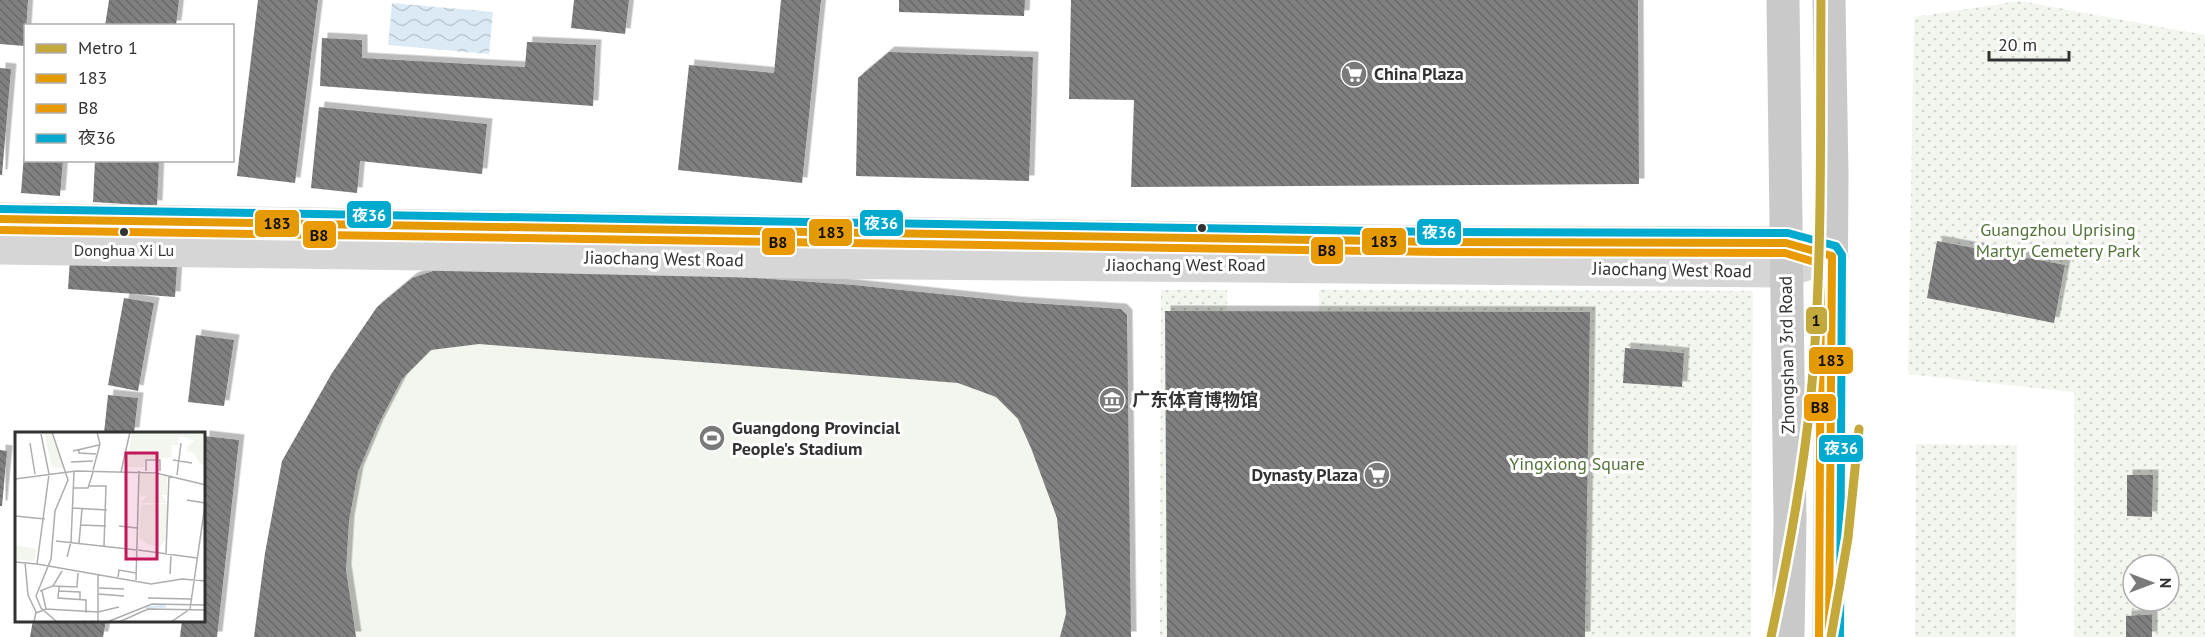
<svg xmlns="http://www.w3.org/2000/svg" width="2205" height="637" viewBox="0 0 2205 637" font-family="'PT Sans','Noto Sans SC',sans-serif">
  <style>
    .green { fill: url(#green-dots); fill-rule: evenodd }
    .pitch { fill: #f2f6ee }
    .water { fill: url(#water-waves) }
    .building { fill: url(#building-back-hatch); filter: url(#shadow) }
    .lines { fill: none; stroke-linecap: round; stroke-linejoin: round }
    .minor { stroke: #d6d6d6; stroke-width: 33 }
    .major { stroke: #c9c9c9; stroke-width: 33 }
    .bus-1-casing { stroke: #fff; stroke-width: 12 }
    .bus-2-casing { stroke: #fff; stroke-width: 12 }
    .bus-3-casing { stroke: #fff; stroke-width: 12 }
    .bus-1 { stroke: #e39a05; stroke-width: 8 }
    .bus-2 { stroke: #ea9a05; stroke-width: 8 }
    .bus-3 { stroke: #00a9ce; stroke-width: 8 }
    .metro-1-casing { stroke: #fff; stroke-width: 14 }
    .metro-1 { stroke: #c3a83b; stroke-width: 9 }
    .bus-dot { fill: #323232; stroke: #fff; stroke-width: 2 }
    .labels { text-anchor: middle; stroke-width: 6; stroke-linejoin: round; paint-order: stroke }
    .bus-label { font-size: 16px; fill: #323232; stroke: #fff }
    .poi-label { font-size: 18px; font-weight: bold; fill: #323232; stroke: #fff; text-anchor: start }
    .park-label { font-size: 18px; fill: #54733a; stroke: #fff }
    .street-label { font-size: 18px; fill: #323232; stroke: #fff }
    .inset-river { fill: none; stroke: #dbeaf4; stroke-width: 3 }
    .inset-road { fill: none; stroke: #adadad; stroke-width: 1.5 }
    .view { fill: #c2185b; fill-opacity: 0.15; stroke: #c2185b; stroke-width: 3 }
    .inset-edge { fill: none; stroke: #323232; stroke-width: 3 }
    .line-badge { stroke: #fff; stroke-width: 2 }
    .badge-label { font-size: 16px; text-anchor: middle; font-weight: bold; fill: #fff }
    .pale-badge-label { font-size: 16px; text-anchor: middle; font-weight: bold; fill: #111 }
  </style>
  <defs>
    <pattern id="green-dots" width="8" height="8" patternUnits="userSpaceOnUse" patternTransform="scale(1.5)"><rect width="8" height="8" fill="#f2f6ee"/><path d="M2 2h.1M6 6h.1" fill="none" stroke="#d0d3cd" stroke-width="1.8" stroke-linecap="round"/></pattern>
    <pattern id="water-waves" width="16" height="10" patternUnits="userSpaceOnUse" patternTransform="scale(1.5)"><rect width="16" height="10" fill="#dbeaf4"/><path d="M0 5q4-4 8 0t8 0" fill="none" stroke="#bcc9d2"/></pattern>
    <pattern id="building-back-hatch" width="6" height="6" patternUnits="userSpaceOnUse" patternTransform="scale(1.5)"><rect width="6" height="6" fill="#808080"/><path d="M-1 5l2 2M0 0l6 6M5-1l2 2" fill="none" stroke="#696969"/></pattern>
    <filter id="shadow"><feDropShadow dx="5.5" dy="-5.5" stdDeviation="0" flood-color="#0004"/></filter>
  </defs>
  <rect width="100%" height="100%" fill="#fff"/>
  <path class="green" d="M 2020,1 L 2205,35 L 2205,637 L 2074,637 L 2074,392 L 1908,374 L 1914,17 ZM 2133,565 L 2169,565 L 2169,601 L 2133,601 Z
    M 1161,290 L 1227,290 L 1226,423 L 1320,423 L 1319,290 L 1753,291 L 1751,637 L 1160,637 Z
    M 1916,444 L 2017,445 L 2016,637 L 1915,637 Z"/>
  <path class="pitch" d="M 451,265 L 625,269 L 853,285 L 1016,302 L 1121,309 L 1127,315 L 1131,637 L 254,637 L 265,553 L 282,461 L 332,373 L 377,307 L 412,278 Z"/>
  <path class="water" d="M 392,3 L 493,12 L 489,54 L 388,45 Z"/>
  <path class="building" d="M 0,0 L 28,0 L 25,46 L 0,44 Z
    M 109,0 L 179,0 L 176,26 L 105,26 Z
    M 258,0 L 318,0 L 295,183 L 237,176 Z
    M 574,0 L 629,0 L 625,34 L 571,28 Z
    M 781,0 L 821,0 L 802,183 L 678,170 L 689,65 L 774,73 Z
    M 899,0 L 1025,0 L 1024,16 L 899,12 Z
    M 1071,0 L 1638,0 L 1639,184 L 1131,187 L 1134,100 L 1069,99 Z
    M 322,38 L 362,40 L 362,58 L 525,67 L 527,42 L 596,45 L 593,106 L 320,86 Z
    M 889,52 L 1033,57 L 1029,181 L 856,176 L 858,78 Z
    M 0,68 L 11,69 L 2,175 L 0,175 Z
    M 319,107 L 487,124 L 482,174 L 360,161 L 357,193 L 311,188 Z
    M 24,154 L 26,154 L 26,160 L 63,160 L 60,196 L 21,193 Z
    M 95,160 L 159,160 L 157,206 L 93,202 Z
    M 1937,241 L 2065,265 L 2054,323 L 1927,298 Z
    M 70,259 L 177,266 L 175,297 L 68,289 Z
    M 451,265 L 625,269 L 853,285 L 1016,302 L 1121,309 L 1127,315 L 1131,637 L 1060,637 L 1066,614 L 1057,518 L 1031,448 L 1018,419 L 996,397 L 958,383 L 479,344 L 431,350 L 402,379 L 378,425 L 358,472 L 349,521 L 346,570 L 356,637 L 254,637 L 265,553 L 282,461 L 332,373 L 377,307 L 412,278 Z
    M 124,298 L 154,303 L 138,391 L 108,385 Z
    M 1165,311 L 1590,312 L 1585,637 L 1167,637 Z
    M 196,335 L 234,340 L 224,406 L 188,402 Z
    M 1625,348 L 1684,353 L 1682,387 L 1623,383 Z
    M 108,395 L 138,398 L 134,433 L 104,433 Z
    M 204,436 L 239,440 L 217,637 L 180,637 L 182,620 L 204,620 Z
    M 0,450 L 7,451 L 2,506 L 0,506 Z
    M 2127,475 L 2153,475 L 2152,517 L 2127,516 Z
    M 2142,615 L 2152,615 L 2152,637 L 2126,637 L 2126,616 Z
    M 33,620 L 106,620 L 103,637 L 30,637 Z"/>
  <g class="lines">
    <path class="minor" d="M 0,219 L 1439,242 L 1786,243 L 1813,251
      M 0,248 L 423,254 L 789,262 L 1785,271 L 1832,256"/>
    <path class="major" d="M 1783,0 L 1790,521 L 1788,637
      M 1829,637 L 1832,174 L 1829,0"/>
    <defs>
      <path id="bus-1" d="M 0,219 L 1439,242 L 1786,243 L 1832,256 L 1829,637"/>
      <path id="bus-2" d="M 0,230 L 1439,252 L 1785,253 L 1821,264 L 1819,637"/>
      <path id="bus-3" d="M 0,209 L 1439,232 L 1788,233 L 1836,246 L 1842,255 L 1840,637"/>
    </defs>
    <use href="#bus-1" class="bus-1-casing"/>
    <use href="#bus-2" class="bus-2-casing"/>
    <use href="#bus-3" class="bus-3-casing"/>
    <use href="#bus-1" class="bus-1"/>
    <use href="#bus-2" class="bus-2"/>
    <use href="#bus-3" class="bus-3"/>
    <defs>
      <path id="metro-1" d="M 1771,637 C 1788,557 1803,477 1811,395 C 1823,264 1820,132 1821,0
        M 1831,637 L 1848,538 L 1859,429"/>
    </defs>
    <use href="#metro-1" class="metro-1-casing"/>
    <use href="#metro-1" class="metro-1"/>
  </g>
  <defs>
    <symbol id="supermarket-disc" viewBox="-11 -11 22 22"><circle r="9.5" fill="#7a7a7a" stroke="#fff"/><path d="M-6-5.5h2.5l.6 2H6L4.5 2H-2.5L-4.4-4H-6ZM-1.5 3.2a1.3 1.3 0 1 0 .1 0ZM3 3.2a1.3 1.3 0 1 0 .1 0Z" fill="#fff"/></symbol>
    <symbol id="museum-disc" viewBox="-11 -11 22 22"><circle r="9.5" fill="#7a7a7a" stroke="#fff"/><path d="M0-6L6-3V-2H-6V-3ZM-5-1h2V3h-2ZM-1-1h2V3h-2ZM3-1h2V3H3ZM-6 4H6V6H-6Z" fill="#fff"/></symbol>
    <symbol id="stadium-disc" viewBox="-11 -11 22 22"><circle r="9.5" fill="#7a7a7a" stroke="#fff"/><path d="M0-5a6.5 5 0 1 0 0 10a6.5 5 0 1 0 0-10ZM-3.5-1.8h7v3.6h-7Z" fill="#fff"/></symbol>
  </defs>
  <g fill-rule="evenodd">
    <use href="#supermarket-disc" x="1339" y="59" width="30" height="30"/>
    <use href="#museum-disc" x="1097" y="385" width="30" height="30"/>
    <use href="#stadium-disc" x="697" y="423" width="30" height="30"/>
    <use href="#supermarket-disc" x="1362" y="460" width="30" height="30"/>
  </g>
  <g class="bus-dot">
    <circle cx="1202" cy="228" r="5"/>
    <circle cx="124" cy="232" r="5"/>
  </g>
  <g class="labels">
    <g class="bus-label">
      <text x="124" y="256">Donghua Xi Lu</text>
    </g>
    <g class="poi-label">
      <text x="1374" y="80">China Plaza</text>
      <text x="1132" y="406">广东体育博物馆</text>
      <text x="732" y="434">Guangdong Provincial<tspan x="732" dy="21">People's Stadium</tspan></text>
      <text x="1358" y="481" text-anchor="end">Dynasty Plaza</text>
    </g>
    <g class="park-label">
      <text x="2058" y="236">Guangzhou Uprising<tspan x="2058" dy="21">Martyr Cemetery Park</tspan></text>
      <text x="1577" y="470">Yingxiong Square</text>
    </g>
    <g class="street-label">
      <text transform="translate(664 259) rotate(1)" y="6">Jiaochang West Road</text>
      <text x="1186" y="271">Jiaochang West Road</text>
      <text transform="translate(1672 270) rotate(1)" y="6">Jiaochang West Road</text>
      <text transform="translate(1787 355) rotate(-91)" y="6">Zhongshan 3rd Road</text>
    </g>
  </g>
  <g transform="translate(15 432)">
    <rect width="190" height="190" fill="#fff"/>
    <path d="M 36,0 L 49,36 L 37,35 L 29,1 ZM 117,0 L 190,0 L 190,33 L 185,32 L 179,21 L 172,20 L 173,13 L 180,9 L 169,5 L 164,5 L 163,13 L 157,13 L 156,26 L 130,27 L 129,35 L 112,35 ZM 125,42 L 152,44 L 152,63 L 147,63 L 152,71 L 125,71 L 132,64 L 125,63 ZM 0,113 L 22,117 L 19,129 L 0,128 Z" fill="#f2f6ee"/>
    <path d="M 153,72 L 151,107 L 145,115 L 134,113 L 124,105 L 126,73 Z" fill="#f2f6ee"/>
    <path class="inset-river" d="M 131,176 L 151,174"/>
    <path class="inset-road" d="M 37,0 L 53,48 L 40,79 L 36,127 L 21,164 L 26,176 L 42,190M 15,11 L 20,42M 64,17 L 64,21 L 81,22M 58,19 L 84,13M 158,28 L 177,31M 56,30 L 78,29M 78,38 L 85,12 L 82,0M 131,39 L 131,28 L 145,28 L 145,39M 106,40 L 115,0M 162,43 L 166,11M 0,47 L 61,39 L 141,41 L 191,53M 73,54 L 91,54 L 89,114M 59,56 L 73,56 L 78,40M 172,68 L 190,71M 58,76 L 92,78M 0,84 L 30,87M 65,93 L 91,94M 104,94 L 122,96M 41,109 L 122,118M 64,111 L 67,77M 123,118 L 182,126M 151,122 L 154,44M 52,125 L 56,110 L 59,40M 0,130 L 22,132M 10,130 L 13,163 L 21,180 L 19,190M 22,132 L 136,152 L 167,147 L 191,149M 22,132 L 34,42 L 26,2M 155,142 L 156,124M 103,145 L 104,138 L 121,141M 121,148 L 124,39M 38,154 L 62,155 L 63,141M 44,155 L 43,166 L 71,168 L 71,181M 84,156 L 109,157M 25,159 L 38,154 L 47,139M 27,159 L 31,177M 43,159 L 65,160 L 65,168M 83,162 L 109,164M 133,166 L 176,167M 21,181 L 31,177 L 83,180 L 104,175M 83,190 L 83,143M 92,190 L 137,172 L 191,173M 104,190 L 133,177 L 191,178M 156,190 L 175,177 L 191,66"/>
    <path class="view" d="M 111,21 L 142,21 L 142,127 L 111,127 Z"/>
    <rect width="190" height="190" class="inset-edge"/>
  </g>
  <g class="line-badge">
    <rect x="346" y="200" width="46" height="29" rx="6" fill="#00a9ce"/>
    <rect x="859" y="209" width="45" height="28" rx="6" fill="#00a9ce"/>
    <rect x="254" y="209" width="46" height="29" rx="6" fill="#e39a05"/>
    <rect x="1416" y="218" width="46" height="28" rx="6" fill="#00a9ce"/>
    <rect x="808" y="218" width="45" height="29" rx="6" fill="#e39a05"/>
    <rect x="302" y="220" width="35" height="29" rx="6" fill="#ea9a05"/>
    <rect x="1361" y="227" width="46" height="29" rx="6" fill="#e39a05"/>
    <rect x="761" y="227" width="35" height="29" rx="6" fill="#ea9a05"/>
    <rect x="1310" y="236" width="34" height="29" rx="6" fill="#ea9a05"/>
    <rect x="1805" y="306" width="23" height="29" rx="6" fill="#c3a83b"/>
    <rect x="1808" y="346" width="46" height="29" rx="6" fill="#e39a05"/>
    <rect x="1803" y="393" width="34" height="29" rx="6" fill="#ea9a05"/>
    <rect x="1818" y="434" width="46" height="29" rx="6" fill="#00a9ce"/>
  </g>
  <g class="badge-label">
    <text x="369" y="221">夜36</text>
    <text x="881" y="229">夜36</text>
    <text x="1439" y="238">夜36</text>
    <text x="1841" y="454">夜36</text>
  </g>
  <g class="pale-badge-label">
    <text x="277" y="229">183</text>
    <text x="831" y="238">183</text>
    <text x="319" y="241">B8</text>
    <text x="1384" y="247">183</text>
    <text x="778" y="248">B8</text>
    <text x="1327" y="256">B8</text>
    <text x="1816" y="326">1</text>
    <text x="1831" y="366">183</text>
    <text x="1820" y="413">B8</text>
  </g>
  <rect x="24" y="24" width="210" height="138" fill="#ffffff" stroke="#adadad" stroke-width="1.5"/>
  <rect x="36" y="44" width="30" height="9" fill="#c3a83b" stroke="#adadad" stroke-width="1.5"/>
  <text x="78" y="54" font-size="18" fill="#323232">Metro 1</text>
  <rect x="36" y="74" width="30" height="9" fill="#e39a05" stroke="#adadad" stroke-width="1.5"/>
  <text x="78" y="84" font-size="18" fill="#323232">183</text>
  <rect x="36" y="104" width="30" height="9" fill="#ea9a05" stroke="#adadad" stroke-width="1.5"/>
  <text x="78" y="114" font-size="18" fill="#323232">B8</text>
  <rect x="36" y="134" width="30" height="9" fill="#00a9ce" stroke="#adadad" stroke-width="1.5"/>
  <text x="78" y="144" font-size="18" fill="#323232">夜36</text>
  <g transform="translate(2151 583) rotate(90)"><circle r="28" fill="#ffffff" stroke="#adadad" stroke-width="1.5"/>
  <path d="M0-4.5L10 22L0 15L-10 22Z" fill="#7a7a7a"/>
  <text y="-9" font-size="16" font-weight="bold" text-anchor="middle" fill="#323232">N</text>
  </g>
  <path d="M1989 51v9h80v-9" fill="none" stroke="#323232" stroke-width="3"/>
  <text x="1998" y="51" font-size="18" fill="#323232" stroke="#ffffff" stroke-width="4.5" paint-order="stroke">20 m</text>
</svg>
